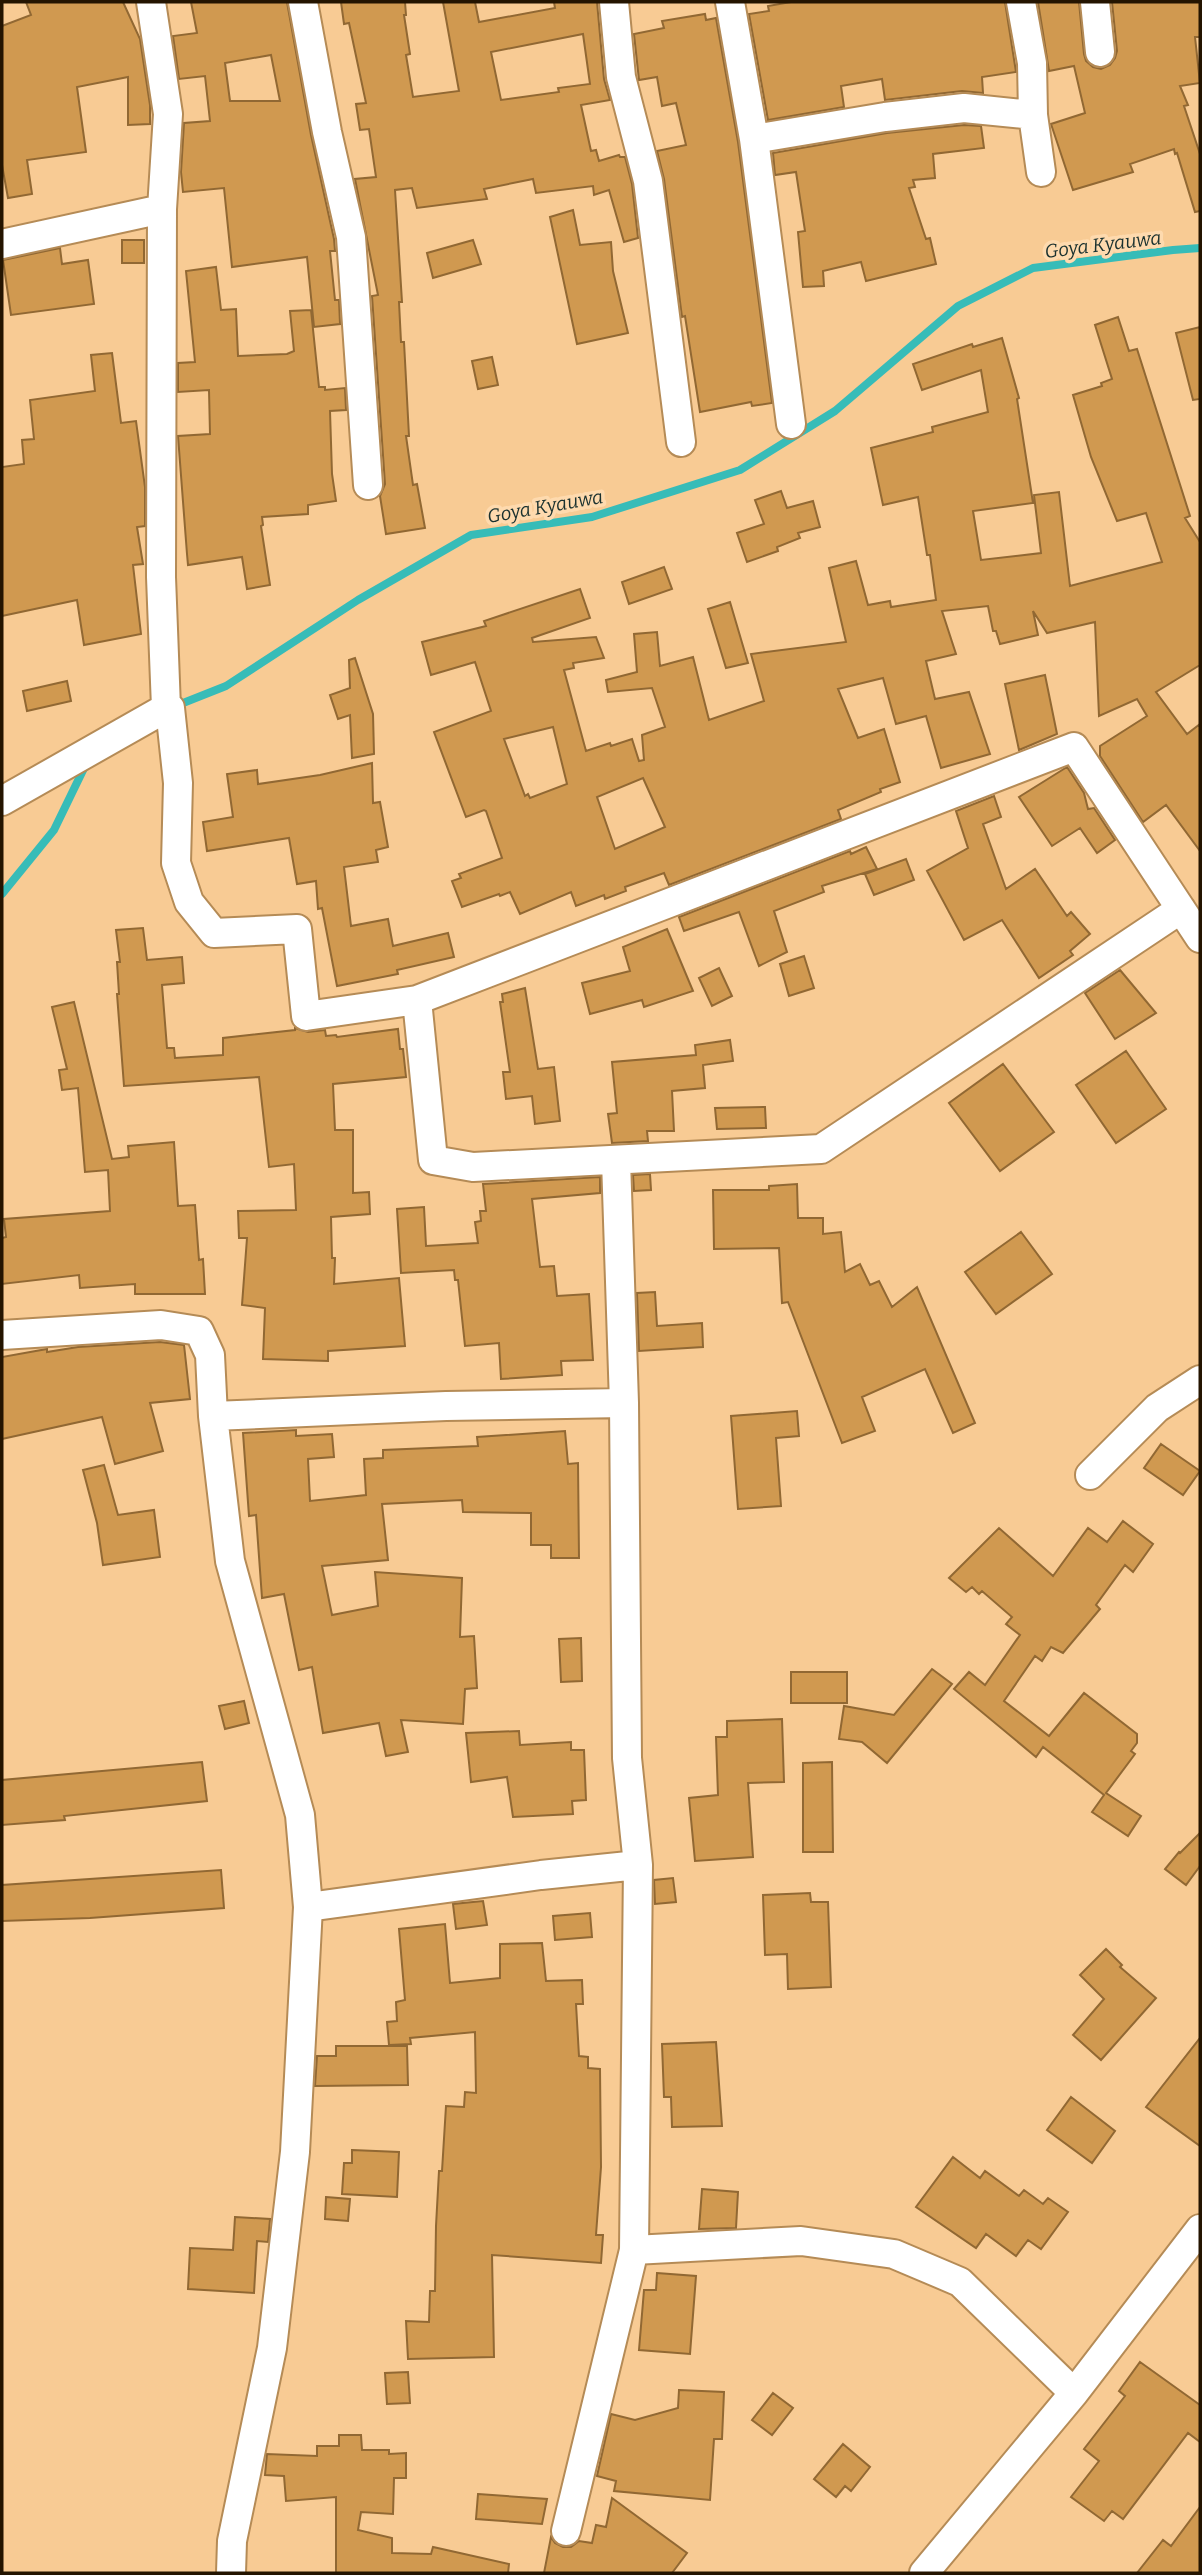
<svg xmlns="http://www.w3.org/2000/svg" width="1202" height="2575" viewBox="0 0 1202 2575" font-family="Bitter,serif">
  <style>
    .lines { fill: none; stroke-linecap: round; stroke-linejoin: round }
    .stream { stroke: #37bcb8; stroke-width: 8 }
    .building { fill: #d09950; stroke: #916833; stroke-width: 2; fill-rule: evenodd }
    .minor-casing { stroke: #b58b56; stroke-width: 32 }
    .minor { stroke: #fff; stroke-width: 28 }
    .labels { text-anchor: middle; stroke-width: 7; stroke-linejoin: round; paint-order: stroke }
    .water-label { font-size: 19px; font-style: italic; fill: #1a312f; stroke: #fedaae }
  </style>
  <rect width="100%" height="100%" fill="#f8cb94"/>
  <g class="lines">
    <path class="stream" d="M 173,707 L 226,686 L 358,600 L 471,535 L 592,517 L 740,470 L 835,411 L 958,306 L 1033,268 L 1173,250 L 1200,248
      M 2,894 L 54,830 L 87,762"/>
  </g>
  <path class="building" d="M 26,2 L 123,2 L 140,39 L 150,105 L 150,124 L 128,125 L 128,77 L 77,87 L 86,152 L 27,160 L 32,194 L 8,198 L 2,165 L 2,26 L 31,15 Z
    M 191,2 L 287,2 L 311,135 L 334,239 L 335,251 L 330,251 L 335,300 L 339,300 L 340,324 L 314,327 L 307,257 L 232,267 L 224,188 L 183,192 L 181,172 L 184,123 L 210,121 L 205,76 L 179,79 L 173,36 L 197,33 ZM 271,55 L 280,101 L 230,101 L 225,63 Z
    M 341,2 L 405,2 L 406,15 L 404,15 L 410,54 L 406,55 L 413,97 L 459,91 L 443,2 L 475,2 L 479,22 L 555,8 L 554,2 L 597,2 L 604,79 L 610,100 L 581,105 L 591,151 L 596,150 L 599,161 L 619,155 L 620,157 L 625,157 L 632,184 L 638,238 L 624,242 L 609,190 L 594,195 L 593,186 L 536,193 L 533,179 L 484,189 L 487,199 L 417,208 L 412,188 L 395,190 L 402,302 L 399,302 L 401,342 L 404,342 L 409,436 L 406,436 L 413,485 L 417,484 L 425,528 L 386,534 L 380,496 L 385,484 L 372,296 L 378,295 L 355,179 L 376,177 L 369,129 L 360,130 L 356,104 L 366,103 L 349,23 L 344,24 ZM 583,34 L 590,84 L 558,88 L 559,92 L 501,100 L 491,52 Z
    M 791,2 L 1005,2 L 1016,72 L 982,77 L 983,93 L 962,91 L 885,100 L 882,79 L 841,86 L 844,107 L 768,120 L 749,14 L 769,11 L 768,6 Z
    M 1038,2 L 1079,2 L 1084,54 L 1086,61 L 1093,67 L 1101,69 L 1110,65 L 1115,58 L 1117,51 L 1112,2 L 1200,2 L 1200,37 L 1195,37 L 1200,83 L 1180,86 L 1188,105 L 1184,106 L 1200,154 L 1200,211 L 1195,212 L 1177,153 L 1175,154 L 1174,149 L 1130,164 L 1133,172 L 1073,190 L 1051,124 L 1085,113 L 1074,66 L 1049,71 Z
    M 705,14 L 706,20 L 716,18 L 738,142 L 772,403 L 752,406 L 751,402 L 700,412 L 685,316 L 682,317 L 664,179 L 657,151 L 686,145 L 676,103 L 662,106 L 657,77 L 639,80 L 634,34 L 664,28 L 662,21 Z
    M 964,125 L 981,126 L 984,148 L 933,154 L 935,178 L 913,180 L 915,187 L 909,188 L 926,239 L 930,238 L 936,264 L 866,281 L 861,262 L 823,271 L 824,286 L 803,287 L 798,232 L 805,231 L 796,172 L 775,175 L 773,153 L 887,133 Z
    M 573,210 L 580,245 L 611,242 L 613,271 L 628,333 L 577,344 L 550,217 Z
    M 122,240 L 144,240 L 144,263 L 122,263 Z
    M 473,240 L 481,264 L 433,278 L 427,253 Z
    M 60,248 L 62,264 L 88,260 L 94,304 L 11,315 L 3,260 Z
    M 216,267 L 221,310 L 236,309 L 238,356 L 287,354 L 294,351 L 290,311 L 311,310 L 319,387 L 325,387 L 325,390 L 345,388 L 346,410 L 330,411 L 332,474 L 336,501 L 308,505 L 308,514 L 262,517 L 263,525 L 261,526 L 270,585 L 247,589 L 242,557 L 188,565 L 187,554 L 178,436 L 210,434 L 209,390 L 178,392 L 178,363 L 195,362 L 186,271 Z
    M 1118,317 L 1129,351 L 1137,349 L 1190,516 L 1185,518 L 1200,542 L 1200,665 L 1156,692 L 1187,734 L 1200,724 L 1200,851 L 1166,805 L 1143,822 L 1100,756 L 1100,746 L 1147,716 L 1137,699 L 1099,716 L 1095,622 L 1047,633 L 1033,611 L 1038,635 L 1000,644 L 996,631 L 993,631 L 988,606 L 942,611 L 956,654 L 926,661 L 935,699 L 969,692 L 990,754 L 941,768 L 926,716 L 896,724 L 883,678 L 838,689 L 858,738 L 884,729 L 900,782 L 880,789 L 881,792 L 838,810 L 841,819 L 669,885 L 664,873 L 625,887 L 626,891 L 605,899 L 604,895 L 576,906 L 571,892 L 520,914 L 510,892 L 500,896 L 499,894 L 462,907 L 452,881 L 461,878 L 459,874 L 502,858 L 486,811 L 484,810 L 466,817 L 434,732 L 491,711 L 475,662 L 431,675 L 422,642 L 486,626 L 484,621 L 580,589 L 590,618 L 532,638 L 533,642 L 596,637 L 604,658 L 573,663 L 574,668 L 564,670 L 586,751 L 610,743 L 611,746 L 632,739 L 639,761 L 644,760 L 642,735 L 665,727 L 652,688 L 608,692 L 606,680 L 637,672 L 634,634 L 657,632 L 660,666 L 693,657 L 709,720 L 764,701 L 751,654 L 846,642 L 829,568 L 856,561 L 868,605 L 890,601 L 891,607 L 936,600 L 930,555 L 927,555 L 918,497 L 883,505 L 871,448 L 933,432 L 932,427 L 988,412 L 981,370 L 922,390 L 913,364 L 972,344 L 973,347 L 1002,338 L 1019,398 L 1017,399 L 1033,503 L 973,511 L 981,560 L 1041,553 L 1034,495 L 1059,492 L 1070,586 L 1162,562 L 1146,513 L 1117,521 L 1091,457 L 1073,395 L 1102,386 L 1101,383 L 1112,379 L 1095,325 ZM 553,727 L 567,784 L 530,798 L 528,794 L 525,796 L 504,739 ZM 643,778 L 665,827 L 615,849 L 597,797 Z
    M 1200,327 L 1200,399 L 1193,400 L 1176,333 Z
    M 112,353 L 121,423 L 136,421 L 145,487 L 145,526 L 137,527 L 143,564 L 133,565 L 141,634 L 84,645 L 77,600 L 2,616 L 2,467 L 24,464 L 22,440 L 34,439 L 30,400 L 95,391 L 91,355 Z
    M 492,357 L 498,385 L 478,389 L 472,361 Z
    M 781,491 L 787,508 L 813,501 L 820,527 L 798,533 L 800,538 L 777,547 L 778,551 L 747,562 L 737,533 L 764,524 L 755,500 Z
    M 664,567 L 672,589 L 629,604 L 622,582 Z
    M 730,602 L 748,663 L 726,668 L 708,609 Z
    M 355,658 L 373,714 L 374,754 L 352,758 L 350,715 L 338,719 L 330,695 L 350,688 L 349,660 Z
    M 1045,675 L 1057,734 L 1019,750 L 1005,684 Z
    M 67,681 L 71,701 L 27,711 L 23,691 Z
    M 372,763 L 373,803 L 380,802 L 388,847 L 376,850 L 378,862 L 344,867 L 351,926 L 388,919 L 393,946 L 448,933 L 454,957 L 397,970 L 398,974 L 337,986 L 322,908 L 318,909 L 316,881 L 297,884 L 289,838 L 207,851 L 203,822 L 233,817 L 227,774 L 257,770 L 258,784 L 320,775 Z
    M 1067,767 L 1084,793 L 1088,809 L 1094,808 L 1115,840 L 1097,853 L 1080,828 L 1052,846 L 1019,797 Z
    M 994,796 L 1001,817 L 983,824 L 1006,889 L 1035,869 L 1067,916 L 1071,912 L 1090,934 L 1070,951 L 1073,955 L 1039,978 L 1002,920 L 964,940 L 927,871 L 968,848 L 956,811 Z
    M 866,847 L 877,869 L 822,886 L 824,892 L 774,911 L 787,952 L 759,966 L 739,912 L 684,931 L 679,917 L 850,851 L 851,854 Z
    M 906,859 L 914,880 L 874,895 L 865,874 Z
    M 143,928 L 147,960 L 182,957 L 184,983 L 162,985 L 167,1048 L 174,1048 L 175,1058 L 223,1055 L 223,1038 L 295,1030 L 295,1028 L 308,1032 L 325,1030 L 326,1036 L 336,1035 L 337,1037 L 398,1029 L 400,1049 L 403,1049 L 406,1077 L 333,1084 L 335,1130 L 353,1130 L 353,1193 L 369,1192 L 370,1214 L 331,1217 L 332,1258 L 335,1258 L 334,1284 L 399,1278 L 405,1346 L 328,1351 L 328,1361 L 263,1359 L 265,1308 L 242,1305 L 247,1238 L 239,1238 L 238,1211 L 296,1210 L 294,1164 L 269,1167 L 259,1077 L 124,1086 L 117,994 L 119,994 L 117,962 L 120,962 L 116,930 Z
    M 667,929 L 693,991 L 644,1007 L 642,1000 L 590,1014 L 582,983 L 630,971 L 623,947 Z
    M 804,956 L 814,988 L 789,996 L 780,964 Z
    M 719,968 L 732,996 L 712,1006 L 699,978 Z
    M 1120,970 L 1156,1013 L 1115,1039 L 1085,993 Z
    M 525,988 L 538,1069 L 554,1067 L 560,1121 L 535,1124 L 532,1096 L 506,1099 L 503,1072 L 510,1072 L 500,1002 L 503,1002 L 502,994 Z
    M 74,1002 L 112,1159 L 129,1157 L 128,1146 L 174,1142 L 178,1206 L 195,1205 L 199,1260 L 203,1259 L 205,1294 L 135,1294 L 135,1284 L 80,1288 L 79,1275 L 2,1284 L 2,1238 L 6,1237 L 4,1219 L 110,1211 L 108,1170 L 85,1172 L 78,1088 L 62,1090 L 59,1070 L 67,1069 L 52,1007 Z
    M 730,1040 L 733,1061 L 703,1065 L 705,1088 L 672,1091 L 674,1131 L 647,1131 L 648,1141 L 612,1143 L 608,1114 L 617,1113 L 612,1062 L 696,1055 L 695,1045 Z
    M 1126,1051 L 1166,1109 L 1116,1143 L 1076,1085 Z
    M 1003,1064 L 1054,1132 L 1000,1171 L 949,1103 Z
    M 765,1107 L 766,1128 L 717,1129 L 715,1108 Z
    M 650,1174 L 651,1190 L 634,1191 L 633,1175 Z
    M 600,1177 L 600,1193 L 532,1199 L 540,1267 L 554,1266 L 557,1296 L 589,1294 L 593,1360 L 561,1361 L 562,1375 L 501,1379 L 499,1343 L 465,1346 L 458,1280 L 455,1280 L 454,1270 L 401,1273 L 397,1209 L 424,1207 L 426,1246 L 478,1243 L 475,1222 L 481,1221 L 480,1211 L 486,1211 L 483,1184 Z
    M 797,1184 L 798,1218 L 823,1218 L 823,1234 L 841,1232 L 845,1272 L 860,1264 L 870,1285 L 879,1281 L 892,1307 L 917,1287 L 975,1423 L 953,1433 L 925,1369 L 862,1397 L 875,1431 L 842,1443 L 788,1302 L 782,1303 L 779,1248 L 714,1249 L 713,1190 L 769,1190 L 769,1186 Z
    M 1021,1232 L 1052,1274 L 996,1314 L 965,1272 Z
    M 655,1292 L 657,1326 L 702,1323 L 703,1347 L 639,1351 L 637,1293 Z
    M 160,1342 L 184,1345 L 190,1399 L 150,1403 L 163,1451 L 115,1464 L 102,1417 L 2,1439 L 2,1357 L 47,1349 L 47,1352 L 78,1347 Z
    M 797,1411 L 799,1436 L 776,1438 L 781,1506 L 738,1509 L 731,1416 Z
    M 296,1430 L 296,1436 L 332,1434 L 334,1457 L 308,1459 L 310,1501 L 366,1495 L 364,1459 L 383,1458 L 383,1450 L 478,1446 L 477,1437 L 565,1431 L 568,1464 L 578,1463 L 579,1558 L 551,1558 L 551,1545 L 531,1545 L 531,1513 L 463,1512 L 462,1500 L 382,1504 L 388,1560 L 322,1566 L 332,1615 L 378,1606 L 375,1572 L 462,1578 L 460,1637 L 474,1636 L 477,1688 L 465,1689 L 463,1724 L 401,1720 L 408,1752 L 386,1756 L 379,1723 L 323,1733 L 312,1667 L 299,1670 L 284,1594 L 262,1598 L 256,1515 L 249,1516 L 243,1433 Z
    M 1161,1444 L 1200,1471 L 1183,1495 L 1144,1468 Z
    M 104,1465 L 118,1515 L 154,1510 L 160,1557 L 103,1565 L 97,1523 L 83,1470 Z
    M 1123,1521 L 1153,1544 L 1133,1572 L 1125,1565 L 1096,1605 L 1100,1609 L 1063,1653 L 1051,1647 L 1042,1661 L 1035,1656 L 1004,1701 L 1049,1736 L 1084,1693 L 1137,1734 L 1137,1743 L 1131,1751 L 1135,1754 L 1106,1793 L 1141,1816 L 1128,1836 L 1092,1812 L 1104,1795 L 1043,1747 L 1036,1757 L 954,1689 L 969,1672 L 985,1685 L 1020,1635 L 1006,1624 L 1012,1617 L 982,1591 L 979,1594 L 972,1587 L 966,1592 L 949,1578 L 999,1528 L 1053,1576 L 1088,1528 L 1107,1542 Z
    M 581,1638 L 582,1681 L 561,1682 L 559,1639 Z
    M 932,1669 L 952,1684 L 887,1763 L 862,1742 L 839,1739 L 844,1706 L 894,1715 Z
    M 791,1672 L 847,1672 L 847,1703 L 791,1703 Z
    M 244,1701 L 249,1723 L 225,1729 L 219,1706 Z
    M 782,1719 L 784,1782 L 748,1783 L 753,1857 L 695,1861 L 689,1798 L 718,1795 L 716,1737 L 727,1737 L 727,1721 Z
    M 519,1731 L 520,1745 L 571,1742 L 571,1750 L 584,1750 L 586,1800 L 572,1801 L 573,1814 L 513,1817 L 507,1777 L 471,1782 L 466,1733 Z
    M 202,1762 L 207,1801 L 64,1816 L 65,1820 L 2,1825 L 2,1780 Z
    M 832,1762 L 833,1852 L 803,1852 L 803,1763 Z
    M 1200,1833 L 1200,1866 L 1186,1885 L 1165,1869 L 1179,1852 L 1180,1853 Z
    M 221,1870 L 224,1908 L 90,1918 L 2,1921 L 2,1885 Z
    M 673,1878 L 676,1902 L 655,1904 L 654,1880 Z
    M 810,1893 L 811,1902 L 828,1902 L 831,1987 L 788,1989 L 787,1954 L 765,1955 L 763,1895 Z
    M 483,1901 L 487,1925 L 456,1929 L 453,1904 Z
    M 590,1913 L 592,1937 L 555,1940 L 553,1916 Z
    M 445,1924 L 450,1983 L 500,1978 L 500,1944 L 542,1943 L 546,1981 L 582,1980 L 583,2004 L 576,2004 L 579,2056 L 588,2057 L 588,2068 L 600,2069 L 601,2167 L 596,2235 L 603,2235 L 601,2263 L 492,2255 L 494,2357 L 408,2359 L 406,2321 L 429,2322 L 430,2291 L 435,2291 L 436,2226 L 439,2171 L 442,2171 L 446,2106 L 464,2107 L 465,2092 L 476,2093 L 475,2032 L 410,2038 L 411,2044 L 389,2045 L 387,2022 L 397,2021 L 396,2002 L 405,2000 L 399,1929 Z
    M 1106,1949 L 1122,1965 L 1120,1967 L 1156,1998 L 1101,2060 L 1073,2035 L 1104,1999 L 1080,1975 Z
    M 1200,2038 L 1200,2146 L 1146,2107 Z
    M 716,2042 L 722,2126 L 672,2127 L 671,2097 L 664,2097 L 662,2044 Z
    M 336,2046 L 407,2046 L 408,2085 L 315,2086 L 317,2056 L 336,2056 Z
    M 1071,2097 L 1115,2131 L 1092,2163 L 1047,2130 Z
    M 352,2150 L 399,2152 L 397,2197 L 342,2194 L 344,2163 L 352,2163 Z
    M 953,2157 L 980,2178 L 985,2171 L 1019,2196 L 1024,2190 L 1043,2204 L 1048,2198 L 1068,2212 L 1041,2249 L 1028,2240 L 1016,2256 L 986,2234 L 976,2248 L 916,2207 Z
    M 702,2189 L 738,2192 L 736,2228 L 699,2229 Z
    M 326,2197 L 350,2199 L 348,2221 L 325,2219 Z
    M 235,2217 L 270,2219 L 268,2242 L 257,2241 L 254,2293 L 188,2289 L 190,2248 L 233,2250 Z
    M 657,2273 L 696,2276 L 690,2354 L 639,2350 L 644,2290 L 656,2290 Z
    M 1140,2362 L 1200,2405 L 1200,2442 L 1188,2433 L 1123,2519 L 1112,2511 L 1104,2521 L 1071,2497 L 1099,2461 L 1084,2449 L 1125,2396 L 1119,2391 Z
    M 408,2372 L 410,2403 L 387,2404 L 385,2373 Z
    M 679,2390 L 724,2392 L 722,2439 L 714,2439 L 710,2500 L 614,2491 L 616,2481 L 597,2476 L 611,2414 L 635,2420 L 678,2408 Z
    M 773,2393 L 793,2408 L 772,2435 L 752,2420 Z
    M 339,2435 L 361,2435 L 362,2450 L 389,2450 L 389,2454 L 406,2453 L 406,2478 L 394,2478 L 393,2514 L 361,2512 L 358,2530 L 392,2538 L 392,2553 L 431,2554 L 433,2547 L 509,2564 L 508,2573 L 336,2573 L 336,2497 L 286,2501 L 284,2476 L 265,2475 L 267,2454 L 317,2456 L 317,2446 L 339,2446 Z
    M 843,2444 L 870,2467 L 851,2491 L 845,2486 L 836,2497 L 814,2479 Z
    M 478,2494 L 547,2499 L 542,2524 L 476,2519 Z
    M 612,2498 L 687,2553 L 672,2573 L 544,2573 L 551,2537 L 555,2543 L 563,2547 L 571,2547 L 579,2541 L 592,2543 L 596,2525 L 606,2527 Z
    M 1200,2507 L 1200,2573 L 1137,2573 L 1163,2540 L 1171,2546 Z"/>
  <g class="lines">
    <defs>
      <path id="minor" d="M 151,2 L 168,114 L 162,209 L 161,577 L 166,708 L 170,708 L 178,783 L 176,863 L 189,902 L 214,933 L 297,929 L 306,1016 L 417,1000 L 433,1160 L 473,1167 L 821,1149 L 1181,909
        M 303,2 L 327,132 L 351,237 L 368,485
        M 614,2 L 621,77 L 648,181 L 681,442
        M 730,2 L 754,139 L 791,424
        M 1021,2 L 1032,63 L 1033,115 L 1041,172
        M 1095,2 L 1100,52
        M 754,139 L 885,117 L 964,108 L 1033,115
        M 2,244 L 162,209
        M 2,801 L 166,708
        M 417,1000 L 1074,747 L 1200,938
        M 2,1335 L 161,1325 L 199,1331 L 210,1355 L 213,1416 L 230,1561 L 300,1815 L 308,1907 L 295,2152 L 272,2348 L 232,2541 L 231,2573
        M 213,1416 L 446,1406 L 624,1403
        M 1090,1475 L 1157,1408 L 1200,1380
        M 308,1907 L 541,1875 L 638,1865
        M 634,2250 L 801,2241 L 894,2254 L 960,2282 L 1074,2393
        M 566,2531 L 634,2250 L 638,1865 L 627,1758 L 624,1403 L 616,1160
        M 924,2573 L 1074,2393 L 1200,2229"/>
    </defs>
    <use href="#minor" class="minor-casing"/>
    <use href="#minor" class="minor"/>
  </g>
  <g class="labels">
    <g class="water-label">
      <text transform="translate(1103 244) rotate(-7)" y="7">Goya Kyauwa</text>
      <text transform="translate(545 506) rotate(-10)" y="7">Goya Kyauwa</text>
    </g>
  </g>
  <rect width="1202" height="2575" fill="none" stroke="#241400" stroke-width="7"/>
</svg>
